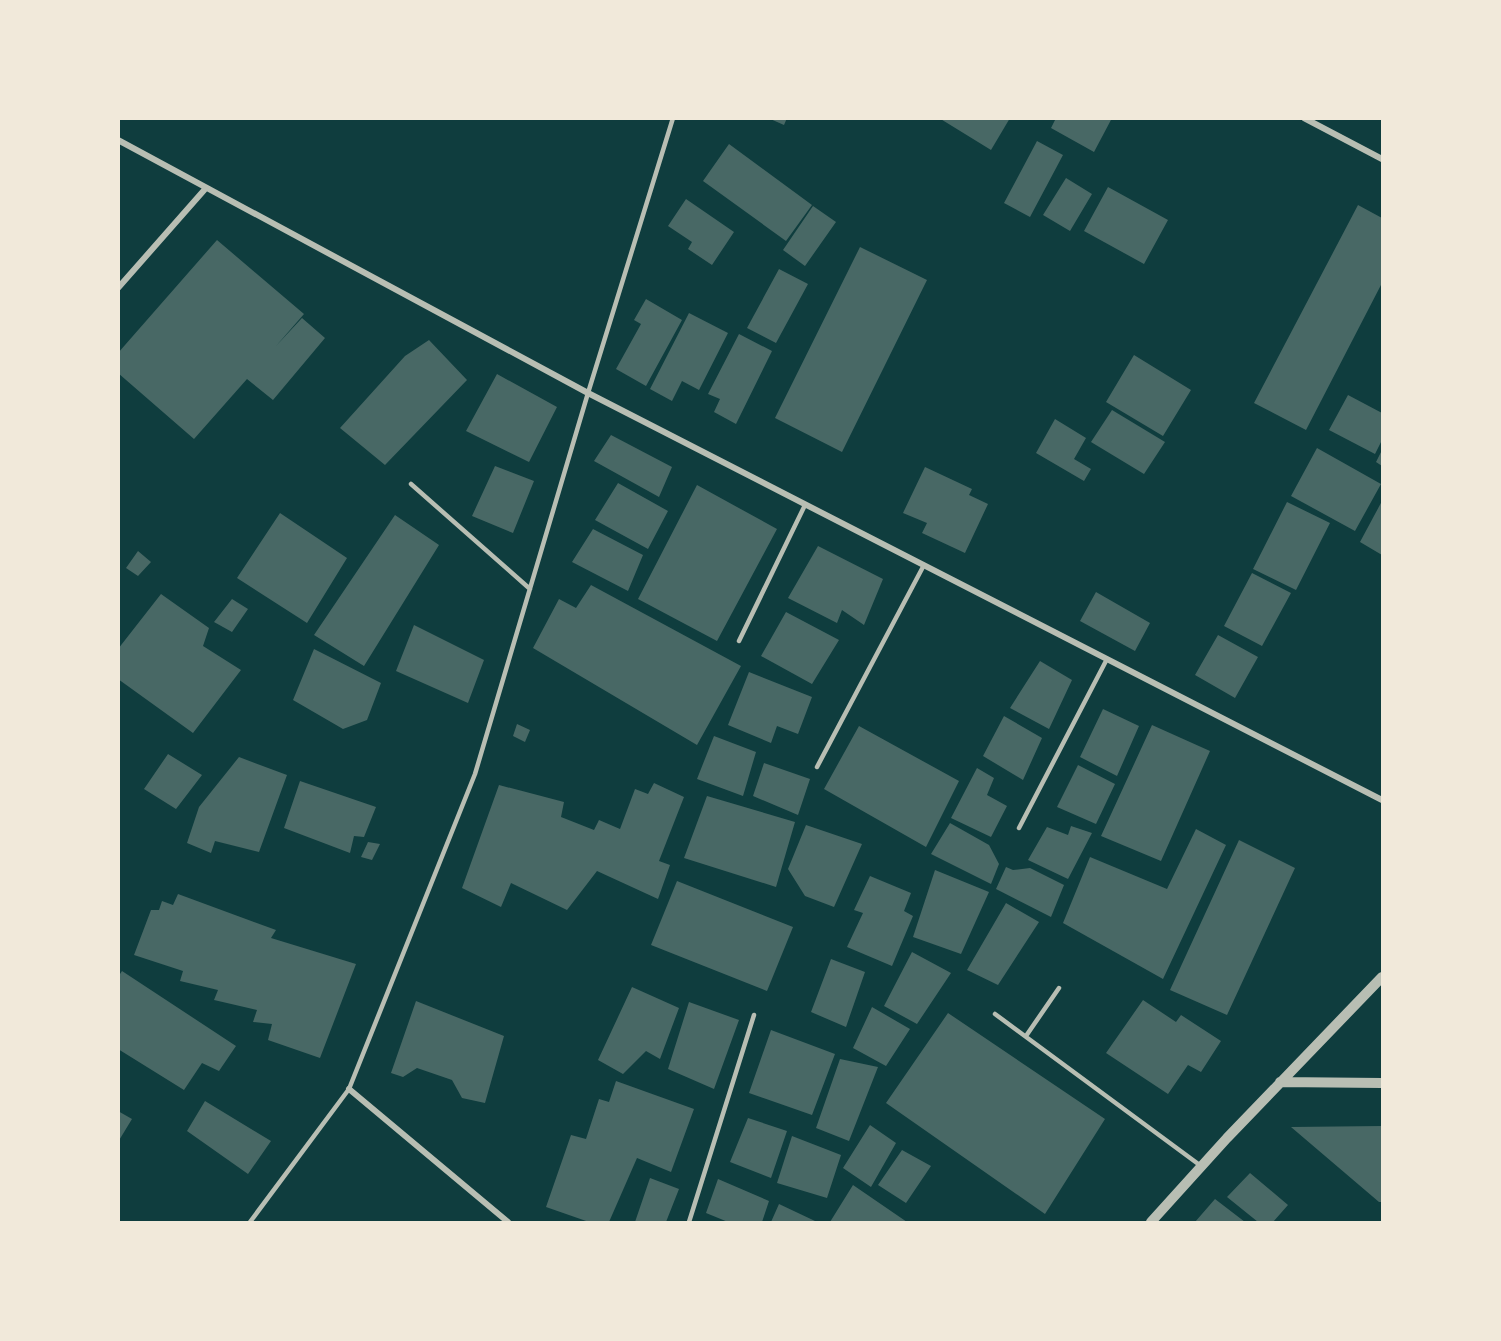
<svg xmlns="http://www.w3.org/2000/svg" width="1501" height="1341" viewBox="0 0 1501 1341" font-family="Montserrat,sans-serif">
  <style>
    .building { fill: #486865 }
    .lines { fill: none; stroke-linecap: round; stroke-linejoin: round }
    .service { stroke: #b8beb3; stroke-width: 4.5 }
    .minor { stroke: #b8beb3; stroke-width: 6 }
    .tertiary { stroke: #b8beb3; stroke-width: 10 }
  </style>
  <rect width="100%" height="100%" fill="#0f3d3e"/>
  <path class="building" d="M 768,118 L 787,118 L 784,125 Z
    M 939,118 L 1010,118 L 991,150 Z
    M 1056,118 L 1112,118 L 1094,152 L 1051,128 Z
    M 1037,141 L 1063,155 L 1030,217 L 1004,203 Z
    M 729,144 L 812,205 L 786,241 L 703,181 Z
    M 1066,178 L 1092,194 L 1070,231 L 1043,215 Z
    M 1108,187 L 1168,220 L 1144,264 L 1084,231 Z
    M 686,199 L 734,232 L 712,265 L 688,249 L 692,242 L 668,226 Z
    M 1358,205 L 1382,218 L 1382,283 L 1306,430 L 1254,403 Z
    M 813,206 L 836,222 L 805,266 L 783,250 Z
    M 217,240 L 304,314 L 276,346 L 302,318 L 325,338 L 273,400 L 247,379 L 194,439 L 118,373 L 118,353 Z
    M 860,247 L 927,280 L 842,452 L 775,418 Z
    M 779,269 L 808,284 L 776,343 L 747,328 Z
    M 646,299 L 682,320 L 646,386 L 616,369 L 641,324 L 634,320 Z
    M 689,313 L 728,333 L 699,390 L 682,381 L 672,401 L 650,389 Z
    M 739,334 L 772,351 L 736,424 L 714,412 L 720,399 L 708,394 Z
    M 429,340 L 467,380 L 385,465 L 340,428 L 405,356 Z
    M 1134,355 L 1191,390 L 1163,436 L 1106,402 Z
    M 497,374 L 557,407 L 529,462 L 466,431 Z
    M 1348,395 L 1382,413 L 1382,440 L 1375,454 L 1329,430 Z
    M 1112,410 L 1165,442 L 1144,474 L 1091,442 Z
    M 1055,419 L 1086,438 L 1074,459 L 1091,469 L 1084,481 L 1036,453 Z
    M 611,435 L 672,467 L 659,497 L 594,461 Z
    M 1317,448 L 1381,484 L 1355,531 L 1291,496 Z
    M 1382,450 L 1382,466 L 1376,462 Z
    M 495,466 L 534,481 L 513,533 L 472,516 Z
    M 925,467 L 972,489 L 969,495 L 988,504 L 965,553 L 922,533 L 927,523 L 903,513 Z
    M 618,483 L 668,511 L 648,549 L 595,520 Z
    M 697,485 L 777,529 L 717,641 L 638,599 Z
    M 1382,501 L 1382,555 L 1360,542 Z
    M 1287,502 L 1330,523 L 1296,590 L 1253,569 Z
    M 280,513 L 347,558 L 307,623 L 237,578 Z
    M 395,515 L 439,545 L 364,666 L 314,635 Z
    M 593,529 L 643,555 L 628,591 L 572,562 Z
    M 818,546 L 883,579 L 864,625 L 842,610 L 837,623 L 788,598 Z
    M 138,551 L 151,562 L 138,576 L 126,568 Z
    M 1252,573 L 1291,593 L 1262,646 L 1224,626 Z
    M 591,585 L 741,666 L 697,745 L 533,648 L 559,599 L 576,608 Z
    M 1096,592 L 1150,623 L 1135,651 L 1080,621 Z
    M 161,594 L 209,628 L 203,646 L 241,670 L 193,733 L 118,679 L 118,649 Z
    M 232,599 L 248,609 L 232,632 L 214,622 Z
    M 786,612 L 839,640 L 812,684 L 761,656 Z
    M 414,625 L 484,660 L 468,703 L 396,671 Z
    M 1218,635 L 1258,657 L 1235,698 L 1195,675 Z
    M 314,649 L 381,683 L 367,720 L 343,729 L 293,700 Z
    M 1040,661 L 1072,680 L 1049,729 L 1010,708 Z
    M 749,672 L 812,697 L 798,734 L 777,726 L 771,743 L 728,725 Z
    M 1103,709 L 1139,726 L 1117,776 L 1080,757 Z
    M 1004,716 L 1042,738 L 1023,780 L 983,756 Z
    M 517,724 L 530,730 L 525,742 L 513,736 Z
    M 1152,725 L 1210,751 L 1161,861 L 1101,836 Z
    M 859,726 L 959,781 L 926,847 L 824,789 Z
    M 714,736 L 756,752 L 743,796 L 697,779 Z
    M 168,754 L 202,775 L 176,809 L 144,789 Z
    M 239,757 L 287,775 L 259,852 L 215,841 L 211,853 L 187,843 L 199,807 Z
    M 764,763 L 810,779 L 798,815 L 753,796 Z
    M 1078,765 L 1115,784 L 1096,824 L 1057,807 Z
    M 977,768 L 994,778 L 987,795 L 1007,806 L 991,837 L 951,818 Z
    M 300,781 L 376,807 L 364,837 L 354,836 L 350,853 L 284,828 Z
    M 654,783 L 684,797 L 659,861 L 670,865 L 658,899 L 597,871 L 567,910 L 511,883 L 501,907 L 462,888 L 499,785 L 564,802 L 561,817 L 594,830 L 599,820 L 620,829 L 635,789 L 648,794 Z
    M 707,796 L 795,822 L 776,887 L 684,858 Z
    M 950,823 L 989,845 L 999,864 L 991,884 L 931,854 Z
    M 806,825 L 862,844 L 834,907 L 805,896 L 788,869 Z
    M 1071,826 L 1092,833 L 1068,879 L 1028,860 L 1047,827 L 1068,835 Z
    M 1196,829 L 1226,845 L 1163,979 L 1063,923 L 1090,857 L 1167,889 Z
    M 1239,840 L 1295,868 L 1227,1015 L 1170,990 Z
    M 368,842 L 380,844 L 372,860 L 361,857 Z
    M 1006,867 L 1013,870 L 1030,868 L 1064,885 L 1051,917 L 996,889 Z
    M 935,870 L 989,892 L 961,954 L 913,937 Z
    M 870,876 L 911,893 L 904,911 L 913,916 L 892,966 L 847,947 L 863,913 L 854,910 Z
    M 677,881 L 793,927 L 767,991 L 651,945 Z
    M 178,894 L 276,930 L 271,938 L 356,964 L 320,1058 L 268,1040 L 272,1024 L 253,1022 L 257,1010 L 214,1000 L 218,990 L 180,981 L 183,971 L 134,955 L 151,910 L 159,910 L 162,901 L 173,905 Z
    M 1006,903 L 1039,922 L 998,985 L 967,970 Z
    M 912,952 L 951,973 L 917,1024 L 884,1006 Z
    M 831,959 L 865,972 L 846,1027 L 811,1012 Z
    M 122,971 L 236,1046 L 219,1071 L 202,1063 L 184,1090 L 118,1049 L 118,977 Z
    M 632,987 L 679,1008 L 660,1059 L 646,1051 L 623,1074 L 598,1060 Z
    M 1143,1000 L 1176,1022 L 1181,1015 L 1221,1041 L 1201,1072 L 1188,1065 L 1168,1094 L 1106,1053 Z
    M 416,1001 L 504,1036 L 485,1103 L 462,1098 L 452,1080 L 417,1068 L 403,1077 L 391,1073 Z
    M 689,1002 L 739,1020 L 714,1089 L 668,1069 Z
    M 872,1007 L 910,1029 L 886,1066 L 853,1048 Z
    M 948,1013 L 1105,1119 L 1045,1214 L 886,1103 Z
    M 771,1030 L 835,1054 L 812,1115 L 749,1093 Z
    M 840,1059 L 878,1067 L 849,1141 L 816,1128 Z
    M 616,1081 L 694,1109 L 671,1172 L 637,1158 L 609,1222 L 589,1222 L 546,1207 L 571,1135 L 586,1139 L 599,1099 L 609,1102 Z
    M 205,1101 L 271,1141 L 248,1174 L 187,1131 Z
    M 118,1111 L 132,1119 L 118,1142 Z
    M 748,1118 L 787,1131 L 771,1178 L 730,1162 Z
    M 870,1125 L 896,1143 L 871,1187 L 843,1168 Z
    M 1382,1126 L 1382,1202 L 1379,1202 L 1291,1127 Z
    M 792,1136 L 841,1155 L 827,1198 L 777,1183 Z
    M 902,1150 L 931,1166 L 906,1203 L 878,1185 Z
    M 1250,1173 L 1288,1205 L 1273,1222 L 1258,1222 L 1227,1197 Z
    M 650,1178 L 679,1189 L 666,1222 L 635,1222 Z
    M 718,1179 L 769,1201 L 762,1222 L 728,1222 L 706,1213 Z
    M 853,1185 L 907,1222 L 830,1222 Z
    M 1215,1199 L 1245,1222 L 1195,1222 Z
    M 779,1204 L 815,1221 L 814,1222 L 771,1222 Z"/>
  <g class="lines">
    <path class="service" d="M 411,484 L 530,589
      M 739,641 L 805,505
      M 817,767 L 924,565
      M 1019,828 L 1107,659
      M 995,1014 L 1201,1166
      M 1026,1036 L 1059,988
      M 250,1222 L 349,1089 L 475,774 L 588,393 L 673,118
      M 689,1222 L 754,1015"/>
    <path class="minor" d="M 1304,118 L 1382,159
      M 118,140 L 588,393 L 1382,800
      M 118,288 L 206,188
      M 349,1089 L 508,1222"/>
    <path class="tertiary" d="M 1280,1082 L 1382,1083
      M 1151,1222 L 1227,1138 L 1382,977"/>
  </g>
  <rect width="1501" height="1341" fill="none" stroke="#f1e9da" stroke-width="240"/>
</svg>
